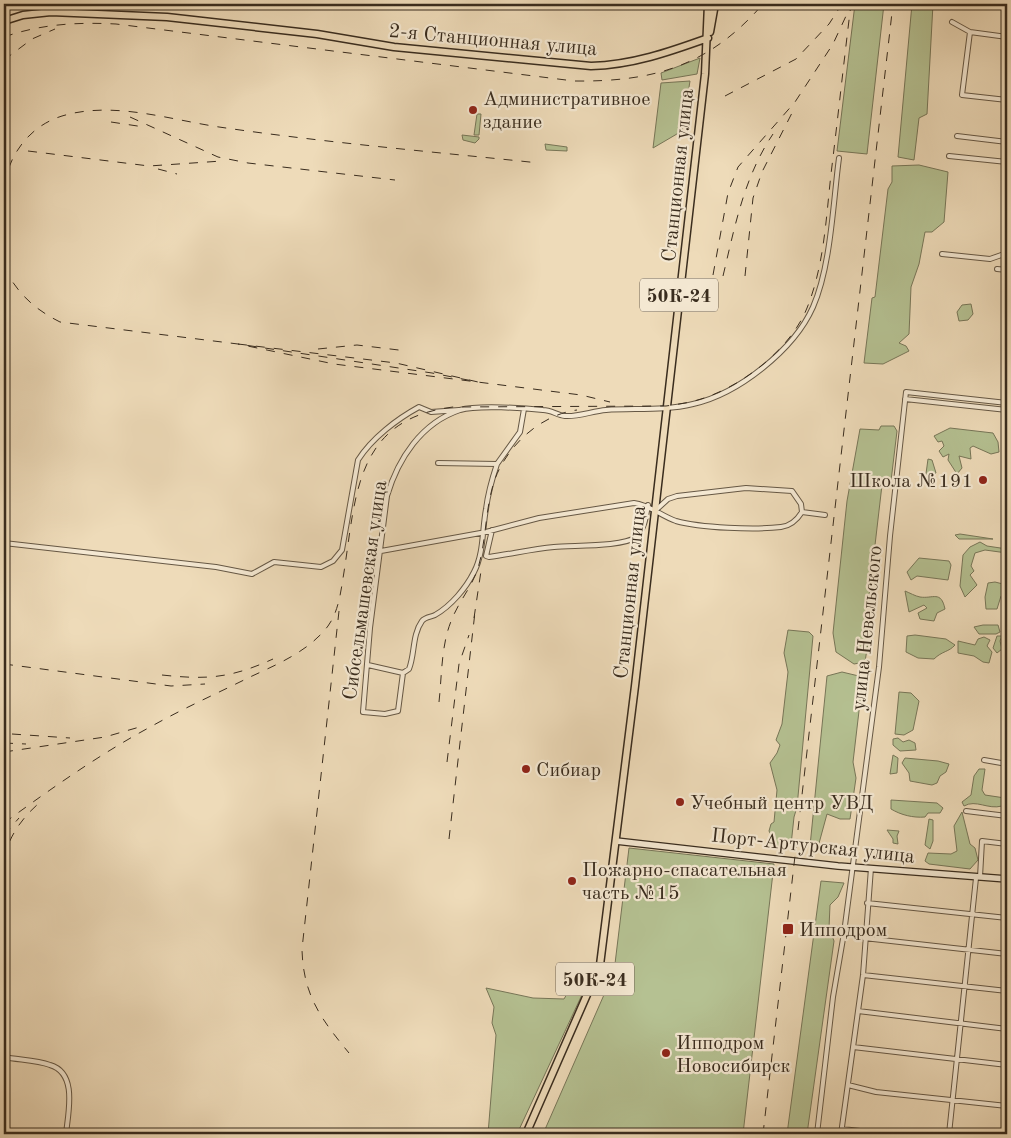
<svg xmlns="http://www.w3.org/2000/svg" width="1011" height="1138" viewBox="0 0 1011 1138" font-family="'Old Standard TT',serif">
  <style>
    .green { fill: #b5c192; stroke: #777658 }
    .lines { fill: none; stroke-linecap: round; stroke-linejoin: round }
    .street-casing { stroke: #665845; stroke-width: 6 }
    .secondary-casing { stroke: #392c1e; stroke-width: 8 }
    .primary-casing { stroke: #392c1e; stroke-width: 9 }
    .street { stroke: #f4e8d2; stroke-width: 4 }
    .secondary { stroke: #f4e8d2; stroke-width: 5.5 }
    .primary { stroke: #eedbb9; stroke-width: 6 }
    .rail { stroke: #392c1e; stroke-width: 1; stroke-dasharray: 9 9; stroke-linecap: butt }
    .poi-dot { fill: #8f2418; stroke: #f4e8d2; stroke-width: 2 }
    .labels { text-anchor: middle; stroke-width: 4.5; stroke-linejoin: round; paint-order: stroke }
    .shield { fill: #f4e8d2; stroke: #716454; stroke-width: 1 }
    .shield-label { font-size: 19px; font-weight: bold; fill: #392c1e }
    .street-label { font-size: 20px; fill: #392c1e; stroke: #f4e8d2 }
    .poi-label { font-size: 20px; fill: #392c1e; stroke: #f4e8d2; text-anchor: start }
  </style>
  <rect width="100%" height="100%" fill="#eedbb9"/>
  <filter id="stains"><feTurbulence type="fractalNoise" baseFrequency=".004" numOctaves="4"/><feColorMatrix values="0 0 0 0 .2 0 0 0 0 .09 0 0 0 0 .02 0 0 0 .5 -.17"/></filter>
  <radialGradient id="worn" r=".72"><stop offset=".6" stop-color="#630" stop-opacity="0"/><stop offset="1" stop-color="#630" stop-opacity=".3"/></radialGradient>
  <path class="green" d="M 855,4 L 884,4 L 867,154 L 837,151 Z
    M 912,4 L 933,4 L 927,114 L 919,118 L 914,160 L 898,157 Z
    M 700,58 L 697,74 L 662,80 L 661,73 Z
    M 690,81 L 682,131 L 653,148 L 661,83 Z
    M 477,114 L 481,114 L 479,135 L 474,135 Z
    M 462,135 L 479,137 L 479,139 L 475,143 L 463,140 Z
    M 545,144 L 567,147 L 567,151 L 546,150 Z
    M 919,165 L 948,172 L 944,222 L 932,232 L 925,232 L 919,264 L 911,287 L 909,334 L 899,343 L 906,346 L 909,351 L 883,364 L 864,363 L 872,298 L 875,297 L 888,189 L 892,182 L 892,166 Z
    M 971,304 L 973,314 L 968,320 L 959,321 L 957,312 L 962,305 Z
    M 881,426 L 894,426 L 897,431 L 891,481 L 882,485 L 865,631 L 869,636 L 865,662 L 854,664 L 836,652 L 833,633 L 847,501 L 860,429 L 879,430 Z
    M 950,428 L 993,433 L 998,442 L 999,452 L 991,454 L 973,446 L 970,448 L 971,459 L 959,456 L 962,468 L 957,474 L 948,460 L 949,454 L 943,457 L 939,451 L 944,446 L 942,441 L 938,442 L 934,436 Z
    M 928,459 L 932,460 L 936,473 L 931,476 L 930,481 L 925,481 Z
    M 960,534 L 993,539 L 959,539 L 955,535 Z
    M 980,542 L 987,546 L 1007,549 L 1007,553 L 985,550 L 975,553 L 971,566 L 974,571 L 970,575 L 977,585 L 965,597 L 960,586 L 963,555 L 970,547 Z
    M 919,558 L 949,561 L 951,565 L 948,580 L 917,576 L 911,580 L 907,572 Z
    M 995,582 L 1007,585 L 1007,597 L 1001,596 L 997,609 L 986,609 L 985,597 L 988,583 Z
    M 905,591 C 910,593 915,596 920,597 C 933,599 941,590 945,609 L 937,613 L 934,621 L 920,619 L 918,613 L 927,608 L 924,605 L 909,612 Z
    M 983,625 L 998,625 L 1000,632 L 996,634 L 979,634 L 974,627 Z
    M 788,630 L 809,632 L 813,636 L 797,807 L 794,817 L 791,845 L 786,849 L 778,848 L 772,842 L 772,837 L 769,831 L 771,824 L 774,822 L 777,790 L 770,763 L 777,753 L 780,745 L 776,740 L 782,724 L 788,672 L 784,653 Z
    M 915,635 L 946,639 L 955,645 C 949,652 942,651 934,659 L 918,658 L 906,652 L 907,636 Z
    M 997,636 L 1002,636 L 1000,641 L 1002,649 L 997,653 L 993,648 Z
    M 984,637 L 990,640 L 987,646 L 992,652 L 989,663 L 983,662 L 974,656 L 958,653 L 958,641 L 975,645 L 978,639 Z
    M 842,672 L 863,677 L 853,762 L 856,778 L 850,819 L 840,819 L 827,814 L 818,847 L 810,846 L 827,676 Z
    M 899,692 L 911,693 L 919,701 L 913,730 L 904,735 L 895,734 Z
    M 898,738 L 903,742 L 909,740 L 915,743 L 916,750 L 900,751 L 893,745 L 893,739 Z
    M 893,755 L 898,758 L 897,773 L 890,774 Z
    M 905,758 L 938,761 L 949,764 L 946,772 L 940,776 L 937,783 L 932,785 L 910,781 L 909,773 L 902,763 Z
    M 979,769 L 985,769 L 982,790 L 985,795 L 1005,798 L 1002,806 C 988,810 976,799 964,806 L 962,802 L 971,795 L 974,776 Z
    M 891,800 L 937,803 L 943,808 L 940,813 L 928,813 L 925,817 C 913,818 901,815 891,809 Z
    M 962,812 L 970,844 L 975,848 L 978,860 L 970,869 L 929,864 L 925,861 L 928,853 L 951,854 L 957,851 L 954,826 Z
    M 929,819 L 933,820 L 933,841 L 930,849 L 925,845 Z
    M 887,830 L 899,831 L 897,836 L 898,844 L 893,843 L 893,839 Z
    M 629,848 L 774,864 L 743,1134 L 543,1134 L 614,972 Z
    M 821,881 L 844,883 L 838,897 L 830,905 L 829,928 L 834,941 L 807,1134 L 787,1134 Z
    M 582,978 L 587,984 L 517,1134 L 488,1134 L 496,1035 L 492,1023 L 494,1007 L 486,988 L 533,998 L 564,999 L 575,980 Z"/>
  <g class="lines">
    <defs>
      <path id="street" d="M 983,4 L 1007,7
        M 952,22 L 970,32 L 1007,37
        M 970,32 L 962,95 L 1007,100
        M 957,136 L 1007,142
        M 949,156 L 1007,162
        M 942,254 L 990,259 L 1007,253
        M 997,269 L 1007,270
        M 905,399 L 1007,410
        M 438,463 L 497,464 L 520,432 L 524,409
        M 497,464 C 492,479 488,493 486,509 C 482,530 484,553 474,572 C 466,588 451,606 435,615 C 431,617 425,617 422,621 C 412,635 415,654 409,669 L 403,673 L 398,711 L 385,714 L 363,712 L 370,628 L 387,496 C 398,459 421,423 460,410 C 477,405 525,408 543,410 C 551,410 557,415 565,416 C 578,417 593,411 606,410 C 635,408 664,411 693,404 C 738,394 794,350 813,307 C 831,266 833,203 839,158
        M 656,510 L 668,499 L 677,496 L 746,488 L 792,491 L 801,504 L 802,512 L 825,515
        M 492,530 L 486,556 L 489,557 C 511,554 532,549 554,547 C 572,545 623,547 636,537 C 645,529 646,516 648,505
        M 4,543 L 216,567 L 252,574 L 274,562 L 321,567 L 333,561 L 342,550 L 358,460 C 372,438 397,419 419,407 L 431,412 L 459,410
        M 381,551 L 486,532 L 539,518 L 634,503 C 650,505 661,516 676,521 C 700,528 756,530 781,527 C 790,526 797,520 802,512
        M 368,665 L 403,673
        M 984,760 L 1007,764
        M 966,811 L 1007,816
        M 980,877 L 982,841 L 1007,844
        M 867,903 L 1007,918
        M 864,938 L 1007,954
        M 863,975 L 1007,991
        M 858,1011 L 1007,1029
        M 853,1047 L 1007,1065
        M 4,1057 C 19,1060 36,1060 50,1065 C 78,1073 68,1113 66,1134
        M 848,1085 L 876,1092 L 1007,1106
        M 842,1129 L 888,1134
        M 817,1134 L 833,997 L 844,933 L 879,667 L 890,536 L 906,392 L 1007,403
        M 841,1134 L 863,975 L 871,868
        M 949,1134 L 976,878"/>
      <path id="secondary" d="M 616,841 L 838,866 L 1007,879"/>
      <path id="primary" d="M 4,21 L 23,15 L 51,12 L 167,17 L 317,34 L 394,47 L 591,66 C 632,65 669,52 708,38
        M 710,32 L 715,4
        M 526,1134 L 600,965 L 635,686 L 705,74 L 708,4"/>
    </defs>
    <use href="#street" class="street-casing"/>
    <use href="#secondary" class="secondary-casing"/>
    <use href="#primary" class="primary-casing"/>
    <use href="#street" class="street"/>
    <use href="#secondary" class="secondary"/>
    <use href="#primary" class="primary"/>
    <path class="rail" d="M 4,37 C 41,24 77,22 116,24 L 574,81 C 654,82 709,66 763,4
      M 4,60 L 32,39 L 55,29
      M 725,96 L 796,59 L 829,24 L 842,4
      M 130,117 L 218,157 L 248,163 L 395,180
      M 111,122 L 144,127
      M 28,151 L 149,166 L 222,161
      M 158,169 L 177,174
      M 4,185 C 10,153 30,126 62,116 C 115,100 173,121 226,128 C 330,143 435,152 539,163
      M 4,267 C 17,293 34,309 60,322 L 238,344 L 334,364 L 581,395 L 610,402
      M 713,275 L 728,193 L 738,167 L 795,102 L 833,44 L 846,16
      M 723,276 C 735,226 744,177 773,134
      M 745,276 L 753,198 L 762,172 L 793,111
      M 238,344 L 396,363 L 478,382 L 432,373 Z
      M 318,349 L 357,345 L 407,351
      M 339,611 L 302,949 C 303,995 321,1019 349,1053
      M 474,618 L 481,571
      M 4,664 L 171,686 L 205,684
      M 162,675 C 208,680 231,678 273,659
      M 439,702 C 442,675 441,644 452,619 C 459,601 472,587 478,568 C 486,542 485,515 492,489 C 501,451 538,415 577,410
      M 12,734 L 70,738
      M 4,743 L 26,744
      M 4,752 L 105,737 L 143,726
      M 447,762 L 459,664 L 469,635
      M 4,823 C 52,788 100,754 152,726 C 184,708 218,693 250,677 C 278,664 309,651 328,626 C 339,611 341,590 344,572 C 356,496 355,419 453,407 L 666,406 C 680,404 694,402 707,397 C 746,383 791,348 807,308 C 824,266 826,219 831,174 C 838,117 844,60 851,4
      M 4,835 L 19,818
      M 449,839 L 475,612
      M 4,858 C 9,837 21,819 38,804
      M 763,1134 L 893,4"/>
  </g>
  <g class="poi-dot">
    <circle cx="473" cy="110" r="5"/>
    <circle cx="983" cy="480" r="5"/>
    <circle cx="526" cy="769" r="5"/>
    <circle cx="680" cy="802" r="5"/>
    <circle cx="572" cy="881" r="5"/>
    <rect x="782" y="923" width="12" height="12" rx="2.5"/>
    <circle cx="666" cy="1053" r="5"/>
  </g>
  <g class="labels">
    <g class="shield">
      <rect x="640" y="278.5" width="78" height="33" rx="4"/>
      <rect x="556" y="962.5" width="78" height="33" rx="4"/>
    </g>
    <g class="shield-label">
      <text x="679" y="302">50К-24</text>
      <text x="595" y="986">50К-24</text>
    </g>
    <g class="street-label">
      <text transform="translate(493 39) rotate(5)" y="7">2-я Станционная улица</text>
      <text transform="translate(677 175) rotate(-84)" y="7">Станционная улица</text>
      <text transform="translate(364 590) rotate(-82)" y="7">Сибсельмашевская улица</text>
      <text transform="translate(629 592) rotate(-84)" y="7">Станционная улица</text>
      <text transform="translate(866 628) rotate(-84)" y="7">улица Невельского</text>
      <text transform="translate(813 845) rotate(6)" y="7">Порт-Артурская улица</text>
    </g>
    <g class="poi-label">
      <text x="483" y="105">Административное<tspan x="483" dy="23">здание</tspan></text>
      <text x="973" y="487" text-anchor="end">Школа №191</text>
      <text x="536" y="776">Сибиар</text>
      <text x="690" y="809">Учебный центр УВД</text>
      <text x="582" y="876">Пожарно-спасательная<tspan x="582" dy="23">часть №15</tspan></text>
      <text x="799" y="936">Ипподром</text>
      <text x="676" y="1049">Ипподром<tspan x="676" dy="23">Новосибирск</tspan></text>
    </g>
  </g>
  <rect width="1011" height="1138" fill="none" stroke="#eedbb9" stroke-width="20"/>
  <rect x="5" y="5" width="1001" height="1128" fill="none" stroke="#392c1e" stroke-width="2.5"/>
  <rect x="10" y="10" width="991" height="1118" fill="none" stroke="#392c1e"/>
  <rect width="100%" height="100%" filter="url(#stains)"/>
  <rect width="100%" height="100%" fill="url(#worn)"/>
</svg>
